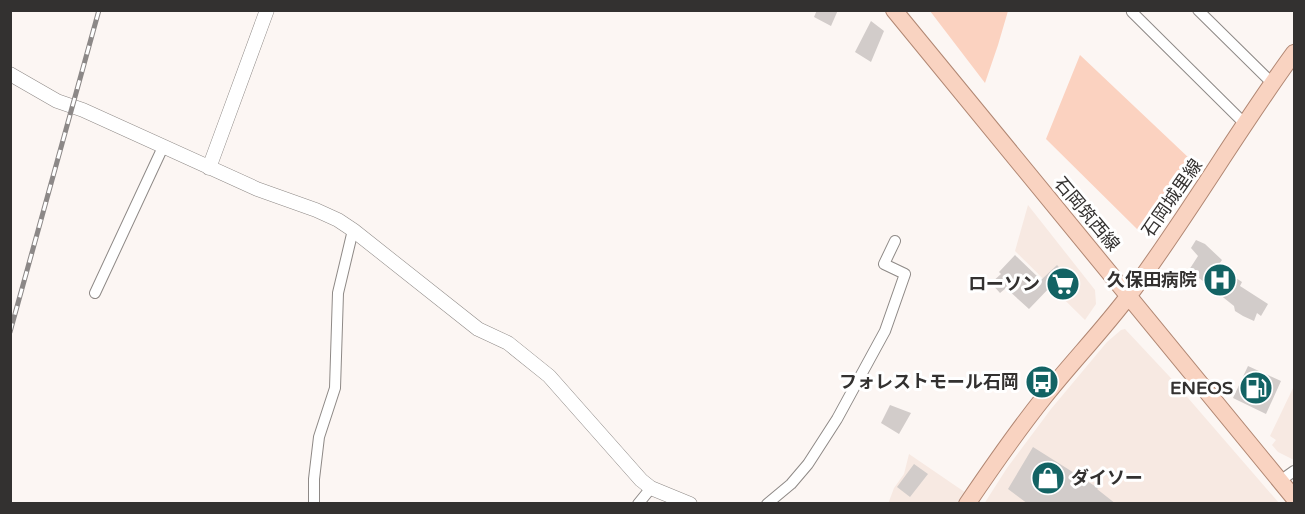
<svg xmlns="http://www.w3.org/2000/svg" width="1305" height="514" viewBox="0 0 1305 514" font-family="'Varela Round','Noto Sans JP',sans-serif">
  <style>
    .built { fill: #f7e9e2 }
    .green { fill: #fbd2c0 }
    .building { fill: #d2ccca }
    .lines { fill: none; stroke-linecap: round; stroke-linejoin: round }
    .street-casing { stroke: #8e8986; stroke-width: 12 }
    .secondary-casing { stroke: #8e8986; stroke-width: 15 }
    .primary-casing { stroke: #b18773; stroke-width: 18 }
    .street { stroke: #fff; stroke-width: 10 }
    .secondary { stroke: #fff; stroke-width: 14 }
    .primary { stroke: #f9d3c1; stroke-width: 16 }
    .rail-casing { stroke: #8c8887; stroke-width: 5 }
    .rail { stroke: #fff; stroke-width: 3; stroke-dasharray: 9; stroke-linecap: butt }
    .labels { text-anchor: middle; stroke-width: 6; stroke-linejoin: round; paint-order: stroke }
    .street-label { font-size: 18px; fill: #333130; stroke: #fff }
    .poi-label { font-size: 18px; font-weight: bold; fill: #333130; stroke: #fff; text-anchor: end }
  </style>
  <rect width="100%" height="100%" fill="#fcf6f3"/>
  <path class="built" d="M 1028,205 L 1095,290 L 1096,304 L 1085,320 L 1015,251 Z
    M 1125,329 L 1169,376 L 1279,503 L 984,504 L 1007,468 L 1051,409 L 1107,342 L 1121,330 Z
    M 1294,386 L 1294,460 L 1278,452 L 1272,445 L 1276,440 L 1270,436 Z
    M 909,454 L 969,495 L 963,503 L 888,504 L 894,488 L 904,474 Z"/>
  <path class="green" d="M 930,11 L 1008,11 L 998,45 L 985,83 Z
    M 1080,55 L 1190,159 L 1138,230 L 1046,139 Z"/>
  <path class="building" d="M 817,10 L 838,10 L 831,26 L 814,17 Z
    M 871,21 L 884,31 L 871,62 L 855,52 Z
    M 1196,240 L 1205,244 L 1222,260 L 1217,267 L 1232,278 L 1233,276 L 1242,282 L 1240,286 L 1268,304 L 1261,316 L 1257,313 L 1254,321 L 1243,316 L 1235,311 L 1234,306 L 1189,270 L 1198,256 L 1191,248 Z
    M 1015,255 L 1041,280 L 1057,265 L 1077,287 L 1066,297 L 1053,284 L 1029,309 L 1006,288 L 1000,293 L 991,283 L 1001,274 L 999,272 Z
    M 1248,366 L 1281,381 L 1266,414 L 1233,398 Z
    M 890,405 L 911,413 L 899,434 L 881,423 Z
    M 1033,447 L 1098,488 L 1097,489 L 1116,504 L 1028,504 L 1008,489 Z
    M 914,464 L 928,474 L 910,497 L 897,487 Z"/>
  <g class="lines">
    <defs>
      <path id="street" d="M 1133,10 L 1132,12 L 1245,124
        M 1198,10 L 1272,83
        M 95,293 L 163,147
        M 1280,481 L 1294,471
        M 314,504 L 314,479 L 319,437 L 335,388 L 338,293 L 353,230
        M 638,504 L 651,488
        M 767,504 L 791,484 L 808,464 L 837,419 L 885,331 L 905,274 L 884,264 L 895,241"/>
      <path id="secondary" d="M 10,74 L 57,101 L 83,110 L 257,189 L 316,210 L 338,220 L 353,230 L 478,329 L 508,343 L 549,376 L 641,480 L 651,488 L 690,504
        M 209,168 L 267,10"/>
      <path id="primary" d="M 894,10 L 1294,498
        M 967,504 C 992,467 1017,431 1045,396 C 1072,362 1103,330 1130,294 C 1188,216 1237,131 1294,53"/>
    </defs>
    <use href="#street" class="street-casing"/>
    <use href="#secondary" class="secondary-casing"/>
    <use href="#primary" class="primary-casing"/>
    <use href="#street" class="street"/>
    <use href="#secondary" class="secondary"/>
    <use href="#primary" class="primary"/>
    <defs>
      <path id="rail" d="M 10,332 L 99,10"/>
    </defs>
    <use href="#rail" class="rail-casing"/>
    <use href="#rail" class="rail"/>
  </g>
  <defs>
    <symbol id="hospital-disc" viewBox="-11 -11 22 22"><circle r="9.5" fill="#136364" stroke="#fff"/><path d="M-5-5h3v3.5h4V-5h3V5h-3V1.5h-4V5h-3Z" fill="#fff"/></symbol>
    <symbol id="supermarket-disc" viewBox="-11 -11 22 22"><circle r="9.5" fill="#136364" stroke="#fff"/><path d="M-6-5.5h2.5l.6 2H6L4.5 2H-2.5L-4.4-4H-6ZM-1.5 3.2a1.3 1.3 0 1 0 .1 0ZM3 3.2a1.3 1.3 0 1 0 .1 0Z" fill="#fff"/></symbol>
    <symbol id="bus-disc" viewBox="-11 -11 22 22"><circle r="9.5" fill="#136364" stroke="#fff"/><path d="M-5-6H5V4H4V6H2V4H-2V6H-4V4H-5ZM-3.5-4V0h7V-4ZM-3.5 1.2v1.5H-2V1.2ZM2 1.2v1.5H3.5V1.2Z" fill="#fff"/></symbol>
    <symbol id="fuel-disc" viewBox="-11 -11 22 22"><circle r="9.5" fill="#136364" stroke="#fff"/><path d="M-5.5-6h7V0h2V4h1.3V-2.5L3-4.5l.8-.8L6-3V5H2.5V1h-1V6h-7ZM-4.2-4.7v3.2H.2V-4.7Z" fill="#fff"/></symbol>
    <symbol id="shop-disc" viewBox="-11 -11 22 22"><circle r="9.5" fill="#136364" stroke="#fff"/><path d="M-5-2.5h2.3a2.7 3.5 0 0 1 5.4 0H5L5.5 6h-11ZM-1.5-2.5h3a1.5 2.3 0 0 0-3 0Z" fill="#fff"/></symbol>
  </defs>
  <g fill-rule="evenodd">
    <use href="#hospital-disc" x="1201" y="261" width="38" height="38"/>
    <use href="#supermarket-disc" x="1044" y="265" width="38" height="38"/>
    <use href="#bus-disc" x="1023" y="363" width="38" height="38"/>
    <use href="#fuel-disc" x="1237" y="369" width="38" height="38"/>
    <use href="#shop-disc" x="1029" y="459" width="38" height="38"/>
  </g>
  <g class="labels">
    <g class="street-label">
      <text transform="translate(1172 198) rotate(-55)" y="6">石岡城里線</text>
      <text transform="translate(1087 214) rotate(50)" y="6">石岡筑西線</text>
    </g>
    <g class="poi-label">
      <text x="1197" y="286">久保田病院</text>
      <text x="1040" y="290">ローソン</text>
      <text x="1019" y="388">フォレストモール石岡</text>
      <text x="1233" y="394">ENEOS</text>
      <text x="1071" y="484" text-anchor="start">ダイソー</text>
    </g>
  </g>
  <rect width="1305" height="514" fill="none" stroke="#333130" stroke-width="24"/>
</svg>
